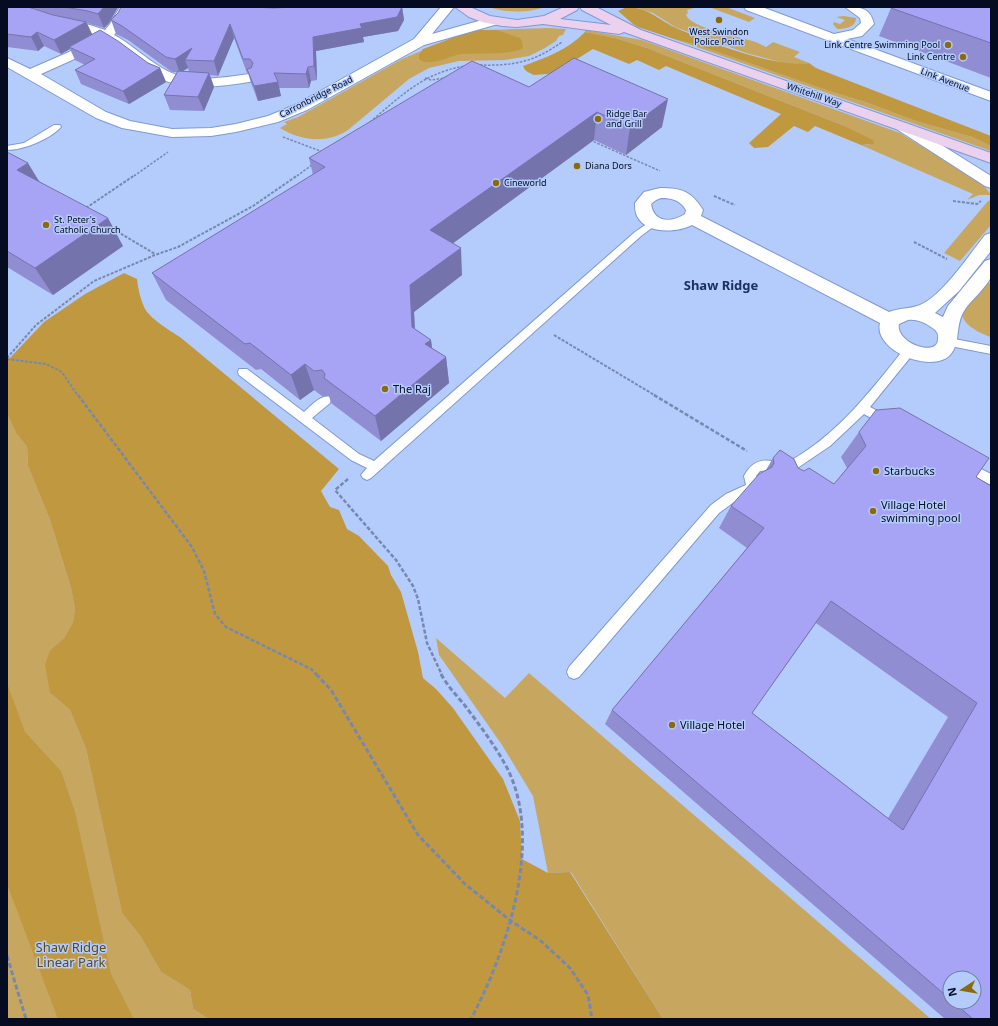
<svg xmlns="http://www.w3.org/2000/svg" width="998" height="1026" viewBox="0 0 998 1026" font-family="'Noto Sans',sans-serif">
  <style>
    .green { fill: #c7a660 }
    .forest { fill: #c09840 }
    .lines { fill: none; stroke-linecap: round; stroke-linejoin: round }
    .lane-casing { stroke: #7e99d3; stroke-width: 2 }
    .street-casing { stroke: #7e99d3; stroke-width: 2 }
    .secondary-casing { stroke: #7e99d3; stroke-width: 2 }
    .path-far3 { stroke: #7688af; stroke-width: 1.5; stroke-dasharray: 2.5 1.5; stroke-linecap: butt }
    .path-far2 { stroke: #7688af; stroke-width: 2; stroke-dasharray: 3 1.5; stroke-linecap: butt }
    .path-far1 { stroke: #7688af; stroke-width: 2.5; stroke-dasharray: 4 2; stroke-linecap: butt }
    .path { stroke: #7688af; stroke-width: 3; stroke-dasharray: 5 2.5; stroke-linecap: butt }
    .lane { fill: #fff; fill-rule: evenodd }
    .street { fill: #fff; fill-rule: evenodd }
    .secondary { fill: #ecd1ee; fill-rule: evenodd }
    .wall { fill: #908dd3; fill-rule: evenodd }
    .shaded-wall { fill: #7573ac }
    .building { fill: #a7a4f5; stroke: #7573ac; fill-rule: evenodd }
    .poi-dot { fill: #8c690b; stroke: #b4ccfc; stroke-width: 1.5 }
    .labels { text-anchor: middle; stroke-width: 3; stroke-linejoin: round; paint-order: stroke }
    .far-poi-label { font-size: 9px; fill: #050c21; stroke: #b4ccfc; text-anchor: start }
    .far-street-label { font-size: 9px; fill: #050c21; stroke: #b4ccfc }
    .poi-label { font-size: 11px; fill: #050c21; stroke: #b4ccfc; text-anchor: start }
    .quarter-label { font-size: 13px; font-weight: bold; fill: #1b3061; stroke: #b4ccfc }
    .near-park-label { font-size: 13px; fill: #5e4919; stroke: #b4ccfc }
  </style>
  <rect width="100%" height="100%" fill="#b4ccfc"/>
  <path class="green" d="M 488,7 L 545,7 C 527,13 507,13 488,7 Z
    M 635,7 L 697,7 L 687,10 L 688,13 L 686,15 C 692,28 735,36 749,40 C 754,41 760,44 766,47 L 773,42 L 800,52 L 794,57 L 809,63 L 797,65 L 787,64 L 746,53 L 675,27 L 653,13 Z
    M 709,7 L 726,7 L 755,18 L 749,22 Z
    M 844,16 L 856,18 C 856,27 845,29 837,29 L 833,24 L 834,22 L 840,24 L 845,20 L 836,17 Z
    M 549,28 L 566,29 L 563,35 L 559,36 L 556,41 L 545,48 L 529,56 L 505,60 L 459,61 L 429,68 L 409,79 L 348,130 C 327,144 301,141 280,128 L 287,124 L 284,122 L 298,117 L 402,59 L 462,34 L 486,30 Z
    M 585,30 L 642,40 L 900,133 L 983,184 L 991,195 L 979,195 L 967,200 L 973,194 L 861,145 L 870,145 L 842,125 L 647,48 L 615,38 L 585,32 Z
    M 677,40 L 694,44 L 829,91 L 865,102 L 916,121 L 972,137 L 991,146 L 991,151 Z
    M 991,200 L 991,225 L 960,261 L 944,253 L 988,201 Z
    M 985,281 L 991,284 L 991,337 C 981,334 957,323 963,308 C 968,298 978,289 985,281 Z
    M 7,414 L 16,433 L 27,447 L 28,466 L 50,520 L 71,588 L 75,609 L 73,622 L 64,638 L 50,650 L 50,693 L 70,710 L 86,749 L 122,913 L 141,937 L 161,972 L 190,990 L 193,1009 L 209,1019 L 7,1019 Z
    M 436,638 L 505,698 L 529,673 L 931,1019 L 663,1019 L 571,872 L 548,873 L 533,796 L 502,745 L 439,655 Z"/>
  <path class="forest" d="M 627,7 C 647,7 658,19 674,27 C 705,41 778,69 809,63 L 816,68 L 991,136 L 991,146 L 972,137 L 916,121 L 865,102 L 829,91 L 694,44 L 677,40 L 638,27 L 633,24 L 618,11 Z
    M 480,30 L 497,30 L 520,38 L 522,41 L 523,48 C 514,55 474,53 461,54 C 448,56 430,68 419,59 L 419,55 L 423,49 L 468,32 Z
    M 585,32 L 615,38 L 647,48 L 842,125 L 873,140 L 874,144 L 861,145 L 815,126 L 808,132 L 794,126 L 768,147 L 754,148 L 749,143 L 781,114 L 666,66 L 659,70 L 637,60 L 629,64 L 593,49 L 569,64 L 573,72 L 534,75 C 530,73 525,72 523,66 C 545,58 568,50 585,32 Z
    M 124,273 L 137,279 C 138,288 140,298 144,307 C 149,318 169,330 180,337 L 339,469 L 321,491 L 330,507 L 339,510 L 347,529 L 359,536 L 388,566 L 391,575 L 401,592 L 418,652 L 423,678 L 436,689 L 453,708 L 503,779 L 520,821 L 522,859 L 548,873 L 570,872 L 663,1019 L 209,1019 L 193,1009 L 190,990 L 161,972 L 141,937 L 122,913 L 86,749 L 70,710 L 50,693 L 45,665 L 50,650 L 64,638 L 73,622 L 75,609 L 71,588 L 50,520 L 28,466 L 27,447 L 16,433 L 7,414 L 7,361 L 44,322 L 85,294 Z
    M 7,683 L 25,732 L 61,771 L 75,812 L 111,974 L 134,1019 L 58,1019 L 7,884 Z"/>
  <g class="lines">
    <defs>
      <path id="lane" d="M 54,125 L 60,125 L 61,127 C 50,139 24,150 7,150 L 7,146 L 24,143 Z
        M 654,219 L 659,222 L 657,224 L 641,236 L 371,478 L 367,480 L 363,478 L 361,475 L 367,468 L 351,460 L 239,375 L 238,372 L 239,369 L 247,369 L 304,412 C 311,406 321,394 330,397 L 331,400 L 330,403 L 312,418 L 359,454 L 374,461 L 635,232 Z
        M 949,338 L 991,346 L 991,354 L 945,345 L 944,342 L 945,339 Z
        M 909,347 L 913,348 L 914,351 L 913,354 L 870,407 L 891,418 L 893,421 L 891,424 C 882,427 872,418 864,414 L 830,446 L 787,475 L 783,477 L 770,470 L 760,471 L 756,476 L 759,487 L 757,490 L 734,502 L 719,513 L 579,677 L 574,679 L 569,677 L 567,672 L 569,667 L 711,505 L 726,494 L 746,485 L 744,476 C 753,459 766,457 783,465 C 836,437 868,394 905,348 Z
        M 965,461 L 991,474 L 991,485 L 961,469 L 959,466 L 961,463 Z"/>
      <path id="street" d="M 120,7 L 132,7 L 122,26 L 114,35 C 131,44 145,58 162,68 C 187,84 222,78 249,74 L 254,75 L 256,78 L 254,81 L 249,82 C 218,87 183,91 154,76 C 137,66 123,51 107,41 L 79,57 L 41,74 L 106,112 L 130,121 L 172,129 L 211,128 L 236,124 L 268,116 L 297,104 L 414,39 L 441,7 L 454,7 L 432,34 L 493,17 L 498,18 L 499,21 L 498,24 L 424,45 L 307,110 L 278,122 L 236,132 L 211,136 L 172,137 L 122,128 L 96,118 L 7,67 L 7,58 L 30,69 L 69,52 L 97,36 L 90,33 L 56,27 L 55,24 L 56,21 L 61,20 L 90,25 L 105,30 L 110,24 Z
        M 744,7 L 762,7 L 834,34 L 853,30 L 861,23 L 860,18 L 845,7 C 860,7 870,7 874,24 L 862,36 L 847,39 L 991,92 L 991,101 L 746,10 Z
        M 903,123 L 908,124 L 991,176 L 991,188 L 985,186 L 898,130 L 896,127 L 898,124 Z
        M 660,188 C 682,188 691,191 703,210 L 701,216 L 889,312 C 899,308 910,309 920,305 C 942,296 970,254 985,235 L 991,233 L 991,251 L 959,291 L 935,313 L 943,317 L 948,306 L 985,261 L 991,259 C 991,264 993,273 991,277 C 986,288 970,301 964,311 C 955,325 961,343 950,355 C 932,374 873,351 880,323 L 692,225 C 676,233 646,234 637,216 C 635,212 635,207 635,203 L 644,192 ZM 661,198 C 672,198 680,200 686,210 L 685,214 C 671,223 654,223 651,204 L 656,200 ZM 908,320 C 916,319 924,322 931,327 C 936,330 939,333 938,339 C 938,358 895,343 899,324 Z"/>
      <path id="secondary" d="M 455,7 L 470,7 L 490,16 L 517,20 L 544,16 L 564,7 L 579,7 L 577,10 L 560,19 L 611,25 L 582,10 L 580,7 L 596,7 L 641,30 L 991,153 L 991,163 L 624,32 L 619,34 L 543,24 L 517,27 L 502,26 L 482,22 L 469,17 Z"/>
    </defs>
    <use href="#lane" class="lane-casing"/>
    <use href="#street" class="street-casing"/>
    <use href="#secondary" class="secondary-casing"/>
    <path class="path-far3" d="M 480,65 C 514,66 534,62 562,42
      M 425,78 L 431,80 L 445,78
      M 370,122 C 401,96 423,73 465,66
      M 283,137 L 323,152
      M 590,140 L 660,171
      M 134,176 L 168,152
      M 297,176 L 313,164"/>
    <path class="path-far2" d="M 714,196 L 735,205
      M 953,201 L 977,204 L 981,201
      M 86,208 L 135,175
      M 113,229 L 155,254
      M 914,242 L 947,259
      M 554,335 L 656,396
      M 7,358 L 36,325 L 94,281 L 155,255 L 178,247 L 253,206 L 298,175
      M 7,359 L 46,364 L 62,372 L 78,396"/>
    <path class="path-far1" d="M 78,395 L 192,547 L 204,571 L 215,614 L 226,627 L 311,669 L 317,675
      M 654,395 L 747,451
      M 348,479 L 335,490 L 396,560 L 413,586 L 418,599 L 427,643 L 442,675"/>
    <path class="path" d="M 316,674 L 331,690 L 418,835 L 465,884 L 511,921 L 541,941 L 570,968 L 588,995 L 592,1019
      M 441,674 C 447,685 455,694 463,703 C 478,723 494,744 506,766 C 545,839 507,951 471,1019
      M 7,956 L 26,1019"/>
    <use href="#lane" class="lane"/>
    <use href="#street" class="street"/>
    <use href="#secondary" class="secondary"/>
  </g>
  <path class="wall" d="M 7,7 L 54,16 L 30,7 L 118,7 L 109,23 L 104,28 L 94,25 L 87,23 L 92,34 L 148,63 L 160,68 L 166,82 L 129,104 L 81,84 L 75,70 L 85,65 L 75,60 L 70,49 L 61,54 L 44,46 L 38,51 L 7,47 Z
    M 121,7 L 402,7 L 404,20 L 398,31 L 363,37 L 364,42 L 316,51 L 317,80 L 311,81 L 309,88 L 279,88 L 281,96 L 258,101 L 251,83 L 248,73 L 247,73 L 234,38 L 218,76 L 210,75 L 214,87 L 204,111 L 170,110 L 164,95 L 177,72 L 172,72 L 128,40 L 116,34 L 111,20 L 118,13 ZM 188,68 L 189,72 L 182,71 Z
    M 991,7 L 991,78 L 879,36 L 891,8 Z
    M 529,87 L 662,127 L 626,155 L 594,140 L 453,243 L 462,275 L 414,312 L 415,329 L 431,340 L 432,348 L 446,357 L 449,383 L 381,441 L 331,403 L 329,396 L 322,396 L 314,390 L 300,400 L 261,369 L 256,370 L 166,300 L 152,273 L 313,175 L 309,158 Z
    M 7,152 L 39,181 L 123,246 L 53,295 L 7,267 Z
    M 859,432 L 976,477 L 991,1019 L 945,1019 L 605,724 L 612,710 L 747,548 L 719,528 L 731,506 L 766,470 L 773,458 L 834,484 L 847,468 L 841,457 ZM 816,623 L 948,717 L 888,818 L 752,713 ZM 950,978 L 974,1002 L 950,1002 Z"/>
  <path class="shaded-wall" d="M 104,7 L 118,7 L 109,23 L 104,28 L 98,14 Z
    M 402,7 L 404,20 L 398,31 L 363,37 L 364,42 L 316,51 L 317,80 L 314,66 L 313,37 L 360,24 Z
    M 86,22 L 93,36 L 69,47 L 70,49 L 61,54 L 54,40 Z
    M 230,24 L 234,38 L 218,76 L 214,61 Z
    M 37,32 L 44,46 L 38,51 L 31,37 Z
    M 192,48 L 185,60 L 188,68 L 180,73 L 175,59 Z
    M 308,67 L 311,81 L 309,88 L 306,74 Z
    M 160,68 L 166,82 L 129,104 L 123,91 Z
    M 209,73 L 214,87 L 204,111 L 198,97 Z
    M 278,82 L 281,96 L 258,101 L 254,86 Z
    M 668,99 L 662,127 L 626,155 L 630,127 Z
    M 597,112 L 594,140 L 433,258 L 430,230 Z
    M 28,163 L 45,191 L 17,170 Z
    M 108,218 L 123,246 L 53,295 L 35,268 Z
    M 461,248 L 462,275 L 414,312 L 416,353 L 412,327 L 410,285 Z
    M 431,340 L 434,366 L 425,344 Z
    M 446,357 L 449,383 L 381,441 L 375,416 Z
    M 305,364 L 314,390 L 300,400 L 291,375 Z"/>
  <path class="building" d="M 7,7 L 28,7 L 53,15 L 86,22 L 54,40 L 37,32 L 31,37 L 7,34 Z
    M 64,7 L 104,7 L 98,14 L 88,11 Z
    M 121,7 L 252,7 L 274,8 L 293,7 L 402,7 L 397,17 L 360,24 L 362,28 L 313,37 L 314,66 L 308,67 L 306,74 L 274,73 L 278,82 L 254,86 L 247,69 L 251,68 L 253,63 L 250,59 L 243,59 L 230,24 L 214,61 L 185,60 L 192,48 L 175,59 L 166,57 L 122,26 L 111,20 L 118,13 Z
    M 892,7 L 991,7 L 991,43 L 891,8 Z
    M 100,30 L 118,41 L 148,63 L 160,68 L 123,91 L 75,70 L 95,59 L 69,47 Z
    M 574,58 L 668,99 L 630,127 L 597,112 L 430,230 L 461,248 L 410,285 L 412,327 L 431,340 L 425,344 L 446,357 L 375,416 L 324,378 L 325,374 L 322,370 L 314,371 L 305,364 L 291,375 L 250,343 L 245,344 L 152,273 L 325,167 L 309,158 L 472,61 L 529,87 Z
    M 178,71 L 209,73 L 198,97 L 164,95 Z
    M 7,152 L 28,163 L 17,170 L 108,218 L 35,268 L 7,251 Z
    M 900,408 L 989,458 L 976,477 L 991,486 L 991,1019 L 973,1019 L 953,1002 L 974,1002 L 974,978 L 950,978 L 950,999 L 612,710 L 764,528 L 731,506 L 759,474 L 772,467 L 774,463 L 773,458 L 780,450 L 794,459 L 798,468 L 804,471 L 809,468 L 834,484 L 866,446 L 859,432 L 876,410 ZM 831,601 L 977,703 L 903,830 L 752,713 Z"/>
  <g class="poi-dot">
    <circle cx="719" cy="20" r="4"/>
    <circle cx="948" cy="45" r="4"/>
    <circle cx="963" cy="57" r="4"/>
    <circle cx="598" cy="119" r="4"/>
    <circle cx="577" cy="166" r="4"/>
    <circle cx="496" cy="183" r="4"/>
    <circle cx="46" cy="225" r="4"/>
    <circle cx="385" cy="389" r="4"/>
    <circle cx="876" cy="471" r="4"/>
    <circle cx="873" cy="511" r="4"/>
    <circle cx="672" cy="725" r="4"/>
  </g>
  <g class="labels">
    <g class="far-poi-label">
      <text x="719" y="35" text-anchor="middle">West Swindon<tspan x="719" dy="10">Police Point</tspan></text>
      <text x="940" y="48" text-anchor="end">Link Centre Swimming Pool</text>
      <text x="955" y="60" text-anchor="end">Link Centre</text>
      <text x="606" y="117">Ridge Bar<tspan x="606" dy="10">and Grill</tspan></text>
      <text x="585" y="169">Diana Dors</text>
      <text x="504" y="186">Cineworld</text>
      <text x="54" y="223">St. Peter's<tspan x="54" dy="10">Catholic Church</tspan></text>
    </g>
    <g class="far-street-label">
      <text transform="translate(945 80) rotate(21)" y="3">Link Avenue</text>
      <text transform="translate(814 95) rotate(19)" y="3">Whitehill Way</text>
      <text transform="translate(316 97) rotate(-27)" y="3">Carronbridge Road</text>
    </g>
    <g class="poi-label">
      <text x="393" y="393">The Raj</text>
      <text x="884" y="475">Starbucks</text>
      <text x="881" y="509">Village Hotel<tspan x="881" dy="13">swimming pool</tspan></text>
      <text x="680" y="729">Village Hotel</text>
    </g>
    <g class="quarter-label">
      <text x="721" y="290">Shaw Ridge</text>
    </g>
    <g class="near-park-label">
      <text x="71" y="952">Shaw Ridge<tspan x="71" dy="15">Linear Park</tspan></text>
    </g>
  </g>
  <rect width="998" height="1026" fill="none" stroke="#050c21" stroke-width="16"/>
  <g transform="translate(962 990) rotate(258)"><circle r="19" fill="#b4ccfc" stroke="#6e7fa4"/>
  <path d="M0-3L7 15L0 10L-7 15Z" fill="#8c690b"/>
  <text y="-6" font-size="11" font-weight="bold" text-anchor="middle" fill="#050c21">N</text>
  </g>
</svg>
